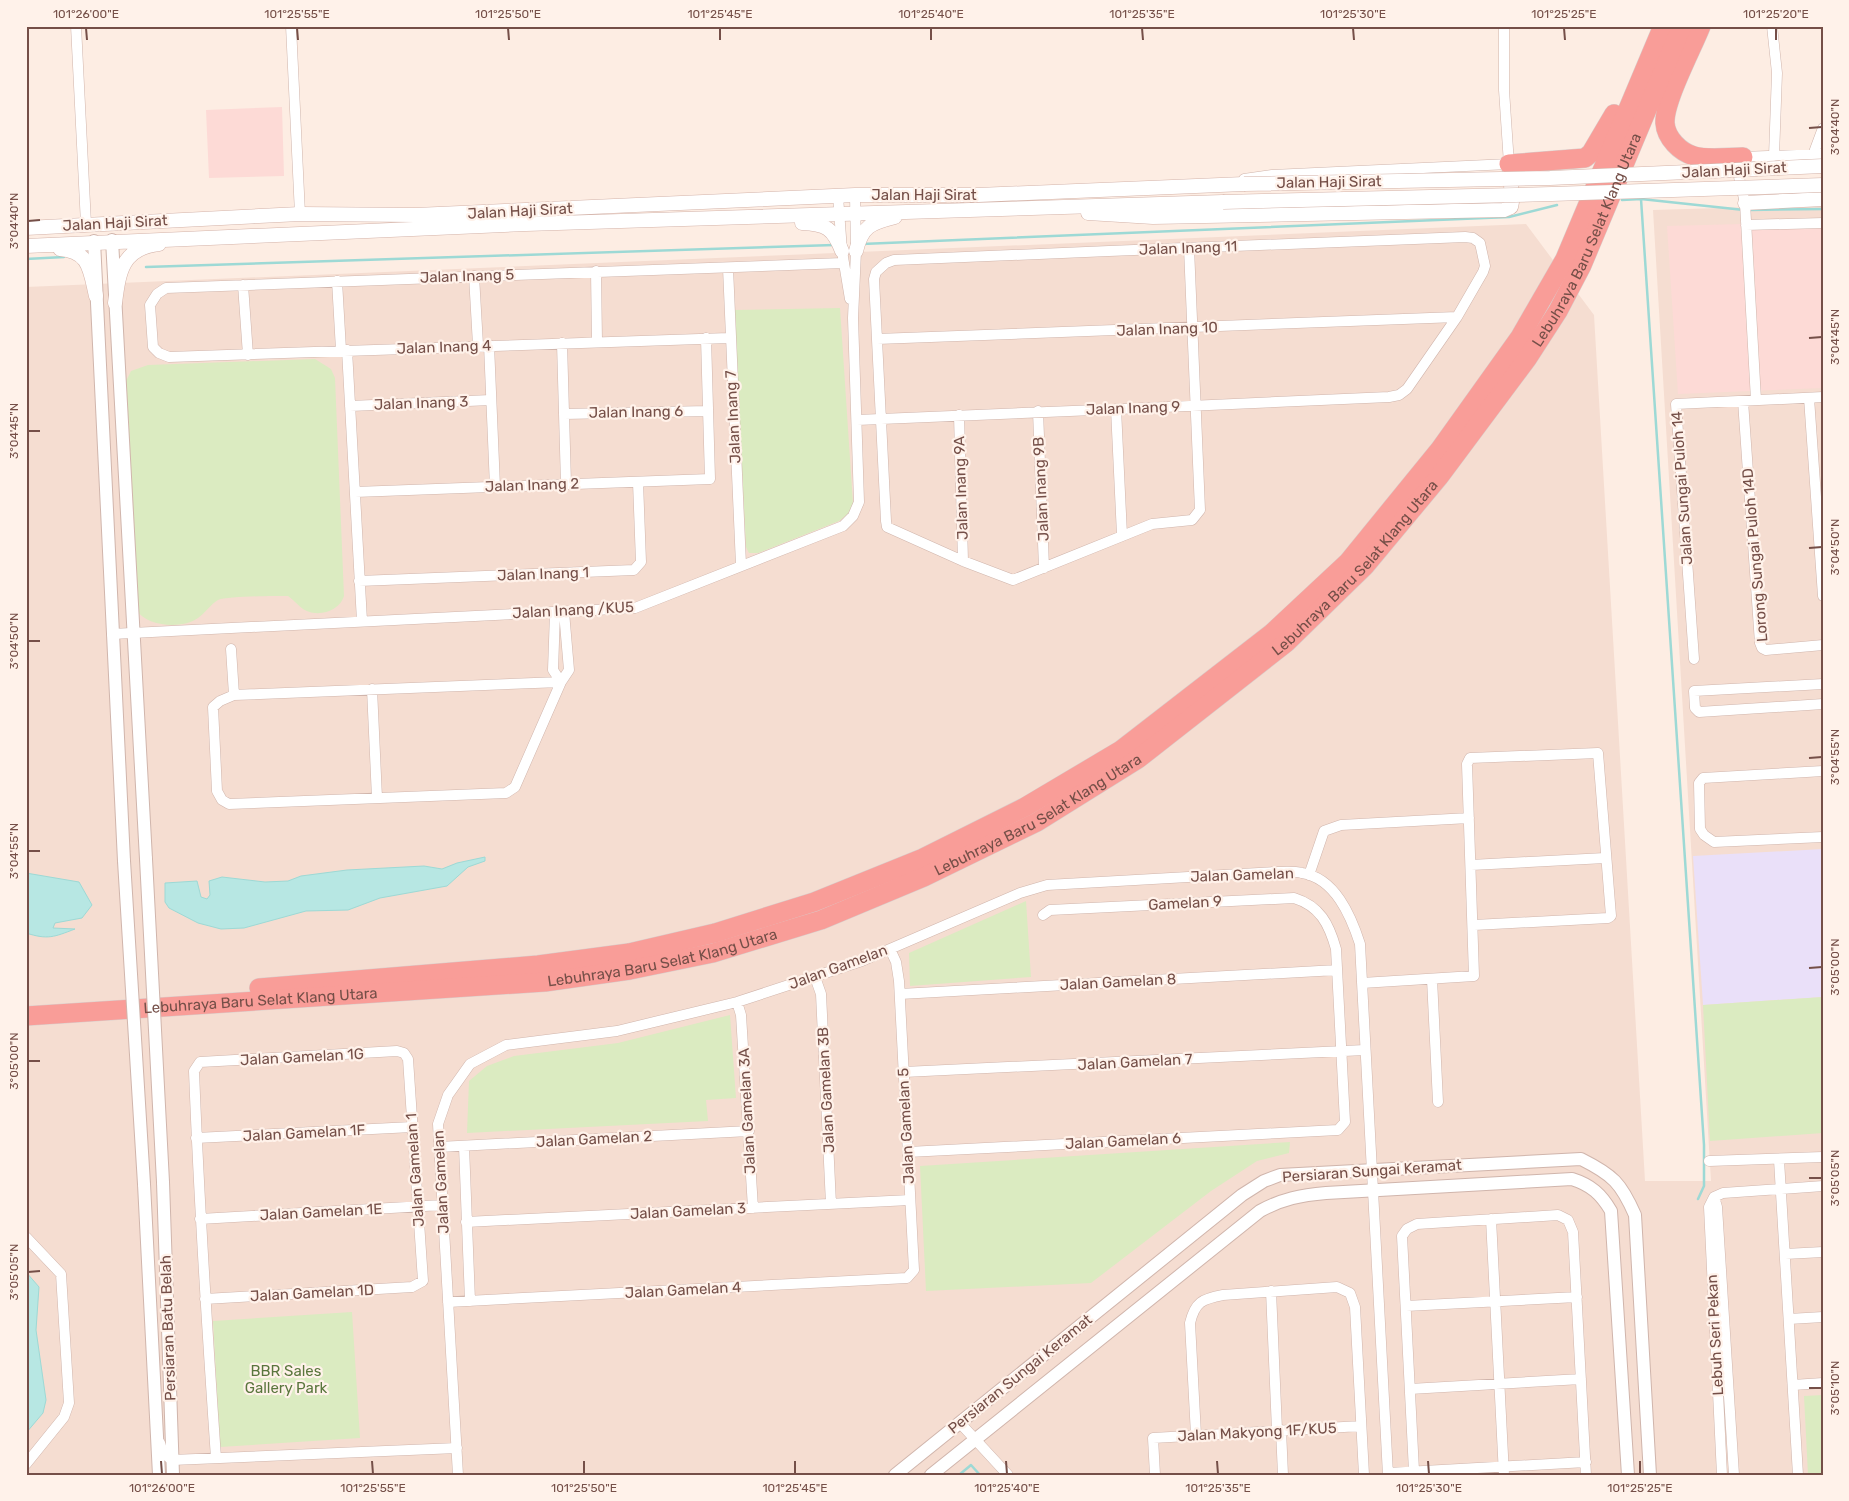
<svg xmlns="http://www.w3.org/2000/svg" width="1849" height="1501" viewBox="0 0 1849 1501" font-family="Rubik,sans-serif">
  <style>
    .residential { fill: #f5ddd1 }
    .commercial { fill: #fddad6 }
    .education { fill: #eae0f9 }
    .green { fill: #dbebc1 }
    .water { fill: #b7e7e3; stroke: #9dd9d5 }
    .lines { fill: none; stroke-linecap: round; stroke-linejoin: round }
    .stream { stroke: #9dd9d5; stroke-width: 2.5 }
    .minor-casing { stroke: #d0b5ac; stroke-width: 11 }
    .tertiary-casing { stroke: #d0b5ac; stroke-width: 14 }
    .secondary-casing { stroke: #d4b3a9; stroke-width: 15 }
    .motorway-casing { stroke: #d8cecc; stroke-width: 20 }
    .minor { stroke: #fff; stroke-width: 10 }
    .tertiary { stroke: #fff; stroke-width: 12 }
    .secondary { stroke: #fff; stroke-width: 14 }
    .motorway { stroke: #f99d98; stroke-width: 19 }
    .tertiary-bridge-casing { stroke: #d0b5ac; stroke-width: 14; stroke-linecap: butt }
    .secondary-bridge-casing { stroke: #d4b3a9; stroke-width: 15; stroke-linecap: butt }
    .tertiary-bridge { stroke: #fff; stroke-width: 12 }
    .secondary-bridge { stroke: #fff; stroke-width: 14 }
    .ticks { fill: none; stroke: #754f48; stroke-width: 2 }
    .labels { text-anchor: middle; stroke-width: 4.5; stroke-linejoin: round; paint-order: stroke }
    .street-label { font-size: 15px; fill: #754f48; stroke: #fff2ea }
    .park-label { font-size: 15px; fill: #5a763d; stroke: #fff2ea }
    .neatline { fill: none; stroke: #754f48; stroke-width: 2 }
    .ticks-label { font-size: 12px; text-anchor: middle; fill: #754f48 }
  </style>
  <rect width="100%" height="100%" fill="#fdede3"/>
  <path class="residential" d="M 1823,205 L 1823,1475 L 26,1475 L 26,287 L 1526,224 L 1594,315 L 1645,1181 L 1711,1181 L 1653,210 Z"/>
  <path class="commercial" d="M 282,107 L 284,176 L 209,178 L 206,110 Z
    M 1823,222 L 1823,388 L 1678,394 L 1667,226 Z"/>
  <path class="education" d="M 1823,849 L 1823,997 L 1703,1005 L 1693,856 Z"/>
  <path class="green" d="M 840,308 L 853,504 L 848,514 L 839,521 L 758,553 L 749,553 L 746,547 L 734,310 Z
    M 315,359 L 331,369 L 335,378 L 344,596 C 340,610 321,617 307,611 C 301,609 294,600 288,596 C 275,596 228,596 218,600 C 211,604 205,613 198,618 C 183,629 148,627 137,611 L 124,385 L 131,371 L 148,365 Z
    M 1026,901 L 1031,977 L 910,986 L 909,953 Z
    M 1823,997 L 1823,1133 L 1710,1141 L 1703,1005 Z
    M 730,1015 L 736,1098 L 706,1100 L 708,1121 L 467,1133 L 469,1081 L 487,1066 L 514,1056 L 618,1043 Z
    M 1290,1142 L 1289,1153 L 1257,1161 L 1211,1191 L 1091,1283 L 926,1291 L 920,1166 Z
    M 352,1312 L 360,1438 L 220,1447 L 213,1321 Z
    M 1823,1395 L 1823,1475 L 1808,1475 L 1804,1396 Z"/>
  <path class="water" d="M 485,857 L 485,861 L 468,867 L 447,886 L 380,898 L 348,910 L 306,911 L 244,928 L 221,929 L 198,923 L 169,908 L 165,902 L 165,883 L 197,881 L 201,897 L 207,899 L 210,895 L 209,881 L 222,877 L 265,882 L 288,881 L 301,876 L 347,870 L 424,866 L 442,869 L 457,863 Z
    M 26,873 L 79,882 L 92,905 L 82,918 L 55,923 L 53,928 L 75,929 C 54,937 48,940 26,933 Z
    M 26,1272 L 39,1287 L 36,1330 L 46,1400 L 43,1413 L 26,1433 Z"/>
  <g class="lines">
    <path class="stream" d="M 1622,200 L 1641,199
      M 1749,210 L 1823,209
      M 862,244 L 1509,217 L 1557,205
      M 26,259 L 64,257
      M 146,267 L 834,245
      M 1698,1199 L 1704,1186 L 1704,1145 L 1641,199 L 1744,210
      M 959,1475 L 971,1465 L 980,1475"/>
    <defs>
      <path id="minor" d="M 76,26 L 86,224
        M 291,26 L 300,214
        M 1772,26 L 1777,73 L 1774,156
        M 1813,155 L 1823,128
        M 1244,179 L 1272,175 L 1509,164 L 1504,90 L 1504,26
        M 838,196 L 842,251 L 850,299
        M 1746,225 L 1823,223
        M 728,268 L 741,565
        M 596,271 L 597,342
        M 474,276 L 478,345
        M 337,281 L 341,350
        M 243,285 L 248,355
        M 729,338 L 169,357 L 159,353 L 153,347 L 150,305 L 157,294 L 166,288 L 843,263
        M 877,339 L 1457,317
        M 562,343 L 566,484
        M 489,345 L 495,487
        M 347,350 L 362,621
        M 1809,398 L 1823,596
        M 1756,400 L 1745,203 C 1742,187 1734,173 1743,157 L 1823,154
        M 1743,401 L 1760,643 L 1762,648 L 1766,650 L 1823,645
        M 350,406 L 491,400
        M 1116,409 L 1122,535
        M 1038,411 L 1044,568
        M 564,414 L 708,411
        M 959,415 L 963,561
        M 857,420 C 1034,412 1212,406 1389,397 L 1399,395 L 1407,389 L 1457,317 L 1483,272 L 1485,266 L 1480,243 L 1473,238 L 1465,237 L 1109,251 L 894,260 L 886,263 L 876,272 L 874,279 L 886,521 L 887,527 L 963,561 L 1013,580 L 1152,524 L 1192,520 L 1200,510 L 1189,248
        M 355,492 L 710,479 L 706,338
        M 359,581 L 634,570 L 641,562 L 638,482
        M 555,613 L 553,670 L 561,682
        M 112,634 L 635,608 L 843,526 L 853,516 L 859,502 L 853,318 L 856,251 L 855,195
        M 231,649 L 234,695
        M 1694,659 L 1676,404 L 1823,397
        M 561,682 L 234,695 L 220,701 L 213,707 L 217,791 L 222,800 L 229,804 L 506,793 L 515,787 L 561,682 L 569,670 L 564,612
        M 1823,684 L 1694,691 L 1695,708 L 1699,712 L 1823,704
        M 372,689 L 377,798
        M 1823,771 L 1703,778 L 1699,783 L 1700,829 L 1704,835 L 1714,842 L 1823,837
        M 1471,865 L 1605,858
        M 1309,875 L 1324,831 L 1341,825 L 1469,818
        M 815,977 L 821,994 L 831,1204
        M 1432,979 L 1438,1102
        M 1362,983 L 1474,976 L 1467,764 L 1470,758 L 1598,753 L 1611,916 L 1608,918 L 1474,925
        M 900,994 L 1337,970
        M 737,1002 L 741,1015 L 753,1208
        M 904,1072 L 1365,1050
        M 196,1138 L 412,1127
        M 464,1146 L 470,1301
        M 439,1147 L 749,1131
        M 908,1152 L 1338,1130 L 1345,1122 L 1336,949 C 1329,924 1320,906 1294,898 L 1050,910 L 1043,915
        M 1779,1160 L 1798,1475
        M 1709,1161 L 1823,1157
        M 1714,1197 L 1709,1207 L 1722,1475
        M 1714,1197 L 1717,1207 L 1734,1475
        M 1714,1197 L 1723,1193 L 1823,1186
        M 200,1219 L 442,1205
        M 1491,1219 L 1504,1475
        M 466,1222 L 910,1200
        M 26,1237 L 61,1274 L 69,1403 L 64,1417 L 26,1464
        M 1785,1254 L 1823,1252
        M 1271,1291 L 1277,1430
        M 205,1299 L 412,1287 L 423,1281 L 408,1059 L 404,1053 L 397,1051 L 200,1062 L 194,1071 C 199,1200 207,1329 216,1458
        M 448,1302 L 907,1278 L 914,1270 L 899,981 L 896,962 L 890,949
        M 1406,1306 L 1577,1297
        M 1789,1319 L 1823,1317
        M 1793,1385 L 1823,1383
        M 1410,1389 L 1581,1379
        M 960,1423 L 1008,1475
        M 1281,1430 L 1283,1475
        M 1196,1435 L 1190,1323 C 1195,1302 1202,1299 1223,1295 L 1337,1287 L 1350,1293 L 1355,1307 L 1364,1475
        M 160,1443 L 163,1453 L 172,1460 L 457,1448
        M 1414,1471 L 1402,1236 L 1407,1229 L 1417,1224 L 1558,1215 L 1568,1220 L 1573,1232 L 1586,1475
        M 1388,1473 L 1586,1462
        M 458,1475 L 438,1124 L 448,1095 L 470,1064 L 506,1045 L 617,1031 L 737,1002 L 862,961 L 1020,893 L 1047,885 L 1275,872 C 1284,872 1293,871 1302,873 C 1335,878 1351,916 1360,944 L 1388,1475
        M 1155,1475 L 1153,1438 L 1361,1426"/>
      <path id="tertiary" d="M 112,240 L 146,859
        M 94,241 L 124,861
        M 163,1182 L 173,1475
        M 144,1184 L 159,1475
        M 895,1475 L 1242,1195 L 1264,1181 L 1280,1175 L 1581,1159 C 1613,1175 1621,1183 1635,1215 L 1650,1475
        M 931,1475 L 1260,1211 C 1282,1199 1301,1195 1326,1193 L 1572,1179 C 1591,1185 1601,1194 1611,1211 L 1628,1475"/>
      <path id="secondary" d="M 1745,203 L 1823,199
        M 1088,213 L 1153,217 L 1504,210 L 1511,207 L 1512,202 L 1510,167
        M 802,223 C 826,224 833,228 842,251
        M 26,228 L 300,214 L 416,215 L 855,195 L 978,195 L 1244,184
        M 26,246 L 526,224 L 1223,202
        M 60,249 C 90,251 90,271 96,296
        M 856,251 C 862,226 871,223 895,217
        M 115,303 C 119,272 122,248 159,244"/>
      <g id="motorway">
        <path d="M 1701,26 C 1692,49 1664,101 1665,123 C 1666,138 1680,152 1694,156 C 1708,160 1729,157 1743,157"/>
        <path d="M 1509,164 L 1585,158 L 1591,153 L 1614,114"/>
        <path d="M 259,988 L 538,965 L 629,953 L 715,933 L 814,902 L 923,858 L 1025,807 L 1121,750 L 1272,633 L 1348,562 L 1440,449 L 1520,337 L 1565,259 L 1663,26"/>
        <path id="s1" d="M 26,1016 L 545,982 L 630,970 L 713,953 L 821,920 L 924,877 L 1037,822 L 1138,759 L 1286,643 L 1365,566 L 1439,477 L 1527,359 L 1558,311 L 1582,265 L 1682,26"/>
      </g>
    </defs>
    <use href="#minor" class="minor-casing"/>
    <use href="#tertiary" class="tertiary-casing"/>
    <use href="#secondary" class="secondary-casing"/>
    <use href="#motorway" class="motorway-casing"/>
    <use href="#minor" class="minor"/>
    <use href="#tertiary" class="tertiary"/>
    <use href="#secondary" class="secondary"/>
    <use href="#motorway" class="motorway"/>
    <defs>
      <path id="tertiary-bridge" d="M 146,859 L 163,1182
        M 124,861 L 144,1184"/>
      <path id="secondary-bridge" d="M 1244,184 L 1550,178 L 1823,166
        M 1223,202 L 1552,194 L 1823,185"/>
    </defs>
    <use href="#tertiary-bridge" class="tertiary-bridge-casing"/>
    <use href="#secondary-bridge" class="secondary-bridge-casing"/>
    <use href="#tertiary-bridge" class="tertiary-bridge"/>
    <use href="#secondary-bridge" class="secondary-bridge"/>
  </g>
  <path class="ticks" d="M 86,28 L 87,40M 297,28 L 298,40M 508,28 L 509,40M 720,28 L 720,40M 931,28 L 931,40M 1142,28 L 1143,40M 1353,28 L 1354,40M 1564,28 L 1565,40M 1776,28 L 1776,40M 1809,128 L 1822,127M 28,221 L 40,220M 1809,338 L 1822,337M 28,431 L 40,431M 1809,548 L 1822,547M 28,641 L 40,641M 1809,758 L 1822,757M 28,851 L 40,851M 1809,968 L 1822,967M 28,1061 L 40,1061M 1809,1178 L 1822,1178M 28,1272 L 40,1271M 1809,1388 L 1822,1388M 161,1461 L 162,1474M 372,1461 L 373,1474M 584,1461 L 584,1474M 795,1461 L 795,1474M 1006,1461 L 1007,1474M 1217,1461 L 1218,1474M 1428,1461 L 1429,1474M 1640,1461 L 1640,1474"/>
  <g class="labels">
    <g class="street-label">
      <text transform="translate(1734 170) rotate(-3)" y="5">Jalan Haji Sirat</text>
      <text transform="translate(1329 182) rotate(-1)" y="5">Jalan Haji Sirat</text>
      <text x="924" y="200">Jalan Haji Sirat</text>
      <text transform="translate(520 211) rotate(-3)" y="5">Jalan Haji Sirat</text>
      <text transform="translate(115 223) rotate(-3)" y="5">Jalan Haji Sirat</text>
      <text dy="5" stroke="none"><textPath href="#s1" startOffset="1855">Lebuhraya Baru Selat Klang Utara</textPath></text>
      <text transform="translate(1188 248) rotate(-2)" y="5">Jalan Inang 11</text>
      <text transform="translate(467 276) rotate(-2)" y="5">Jalan Inang 5</text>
      <text transform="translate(1167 329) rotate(-2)" y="5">Jalan Inang 10</text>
      <text transform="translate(444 347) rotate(-2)" y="5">Jalan Inang 4</text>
      <text transform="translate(421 403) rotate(-2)" y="5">Jalan Inang 3</text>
      <text transform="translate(1133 408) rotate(-2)" y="5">Jalan Inang 9</text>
      <text transform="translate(636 412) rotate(-1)" y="5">Jalan Inang 6</text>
      <text transform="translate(733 417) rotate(-93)" y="5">Jalan Inang 7</text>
      <text transform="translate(532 485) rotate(-2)" y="5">Jalan Inang 2</text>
      <text transform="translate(961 488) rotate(-92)" y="5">Jalan Inang 9A</text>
      <text transform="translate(1682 488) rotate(-94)" y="5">Jalan Sungai Puloh 14</text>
      <text transform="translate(1041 489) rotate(-93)" y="5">Jalan Inang 9B</text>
      <text transform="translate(1755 555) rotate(-95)" y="5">Lorong Sungai Puloh 14D</text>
      <text dy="5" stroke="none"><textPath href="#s1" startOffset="1450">Lebuhraya Baru Selat Klang Utara</textPath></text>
      <text transform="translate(543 574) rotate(-2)" y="5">Jalan Inang 1</text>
      <text transform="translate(573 610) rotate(-3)" y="5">Jalan Inang /KU5</text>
      <text dy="5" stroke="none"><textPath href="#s1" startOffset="1045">Lebuhraya Baru Selat Klang Utara</textPath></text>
      <text transform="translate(1242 875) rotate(-2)" y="5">Jalan Gamelan</text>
      <text transform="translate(1185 903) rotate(-3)" y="5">Gamelan 9</text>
      <text dy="5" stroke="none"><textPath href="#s1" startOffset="640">Lebuhraya Baru Selat Klang Utara</textPath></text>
      <text transform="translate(838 967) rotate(-20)" y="5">Jalan Gamelan</text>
      <text transform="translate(1118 982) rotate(-3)" y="5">Jalan Gamelan 8</text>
      <text dy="5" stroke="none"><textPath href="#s1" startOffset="235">Lebuhraya Baru Selat Klang Utara</textPath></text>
      <text transform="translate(302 1057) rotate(-3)" y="5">Jalan Gamelan 1G</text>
      <text transform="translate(1135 1062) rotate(-3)" y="5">Jalan Gamelan 7</text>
      <text transform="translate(826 1090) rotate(-93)" y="5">Jalan Gamelan 3B</text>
      <text transform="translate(747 1111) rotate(-93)" y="5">Jalan Gamelan 3A</text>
      <text transform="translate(906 1126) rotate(-93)" y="5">Jalan Gamelan 5</text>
      <text transform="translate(304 1133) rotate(-3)" y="5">Jalan Gamelan 1F</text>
      <text transform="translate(594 1139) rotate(-3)" y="5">Jalan Gamelan 2</text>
      <text transform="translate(1123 1141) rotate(-3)" y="5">Jalan Gamelan 6</text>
      <text transform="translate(415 1170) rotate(-94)" y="5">Jalan Gamelan 1</text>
      <text transform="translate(1372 1171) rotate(-4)" y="5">Persiaran Sungai Keramat</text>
      <text transform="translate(441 1182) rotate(-93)" y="5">Jalan Gamelan</text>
      <text transform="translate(688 1211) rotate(-3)" y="5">Jalan Gamelan 3</text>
      <text transform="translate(321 1212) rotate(-3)" y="5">Jalan Gamelan 1E</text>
      <text transform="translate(683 1290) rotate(-3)" y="5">Jalan Gamelan 4</text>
      <text transform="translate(312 1293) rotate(-3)" y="5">Jalan Gamelan 1D</text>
      <text transform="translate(168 1328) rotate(-92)" y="5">Persiaran Batu Belah</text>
      <text transform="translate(1715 1335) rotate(-93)" y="5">Lebuh Seri Pekan</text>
      <text transform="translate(1020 1374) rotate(-39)" y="5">Persiaran Sungai Keramat</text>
      <text transform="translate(1257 1432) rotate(-3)" y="5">Jalan Makyong 1F/KU5</text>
    </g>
    <g class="park-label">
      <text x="286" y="1376">BBR Sales<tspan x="286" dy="17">Gallery Park</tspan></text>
    </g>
  </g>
  <rect width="1849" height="1501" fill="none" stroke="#fff2ea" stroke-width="55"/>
  <rect x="28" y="28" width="1794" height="1446" class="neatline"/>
  <g class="ticks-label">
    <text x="86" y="18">101°26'00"E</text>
    <text x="297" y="18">101°25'55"E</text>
    <text x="508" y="18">101°25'50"E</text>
    <text x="720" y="18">101°25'45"E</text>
    <text x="931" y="18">101°25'40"E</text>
    <text x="1142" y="18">101°25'35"E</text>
    <text x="1353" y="18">101°25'30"E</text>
    <text x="1564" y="18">101°25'25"E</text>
    <text x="1776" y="18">101°25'20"E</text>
    <text transform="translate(1835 127) rotate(-90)" y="4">3°04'40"N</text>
    <text transform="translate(14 221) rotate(-90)" y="4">3°04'40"N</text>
    <text transform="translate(1835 337) rotate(-90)" y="4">3°04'45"N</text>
    <text transform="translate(14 431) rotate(-90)" y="4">3°04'45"N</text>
    <text transform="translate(1835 547) rotate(-90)" y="4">3°04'50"N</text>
    <text transform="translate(14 641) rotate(-90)" y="4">3°04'50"N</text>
    <text transform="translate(1835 757) rotate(-90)" y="4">3°04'55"N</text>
    <text transform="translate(14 851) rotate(-90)" y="4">3°04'55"N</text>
    <text transform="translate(1835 967) rotate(-90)" y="4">3°05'00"N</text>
    <text transform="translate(14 1061) rotate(-90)" y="4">3°05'00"N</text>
    <text transform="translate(1835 1178) rotate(-90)" y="4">3°05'05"N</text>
    <text transform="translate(14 1272) rotate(-90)" y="4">3°05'05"N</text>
    <text transform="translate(1835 1388) rotate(-90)" y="4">3°05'10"N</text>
    <text x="162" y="1492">101°26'00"E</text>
    <text x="373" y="1492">101°25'55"E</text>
    <text x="584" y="1492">101°25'50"E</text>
    <text x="795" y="1492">101°25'45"E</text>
    <text x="1007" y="1492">101°25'40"E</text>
    <text x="1218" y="1492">101°25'35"E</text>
    <text x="1429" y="1492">101°25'30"E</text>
    <text x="1640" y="1492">101°25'25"E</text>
  </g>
</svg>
